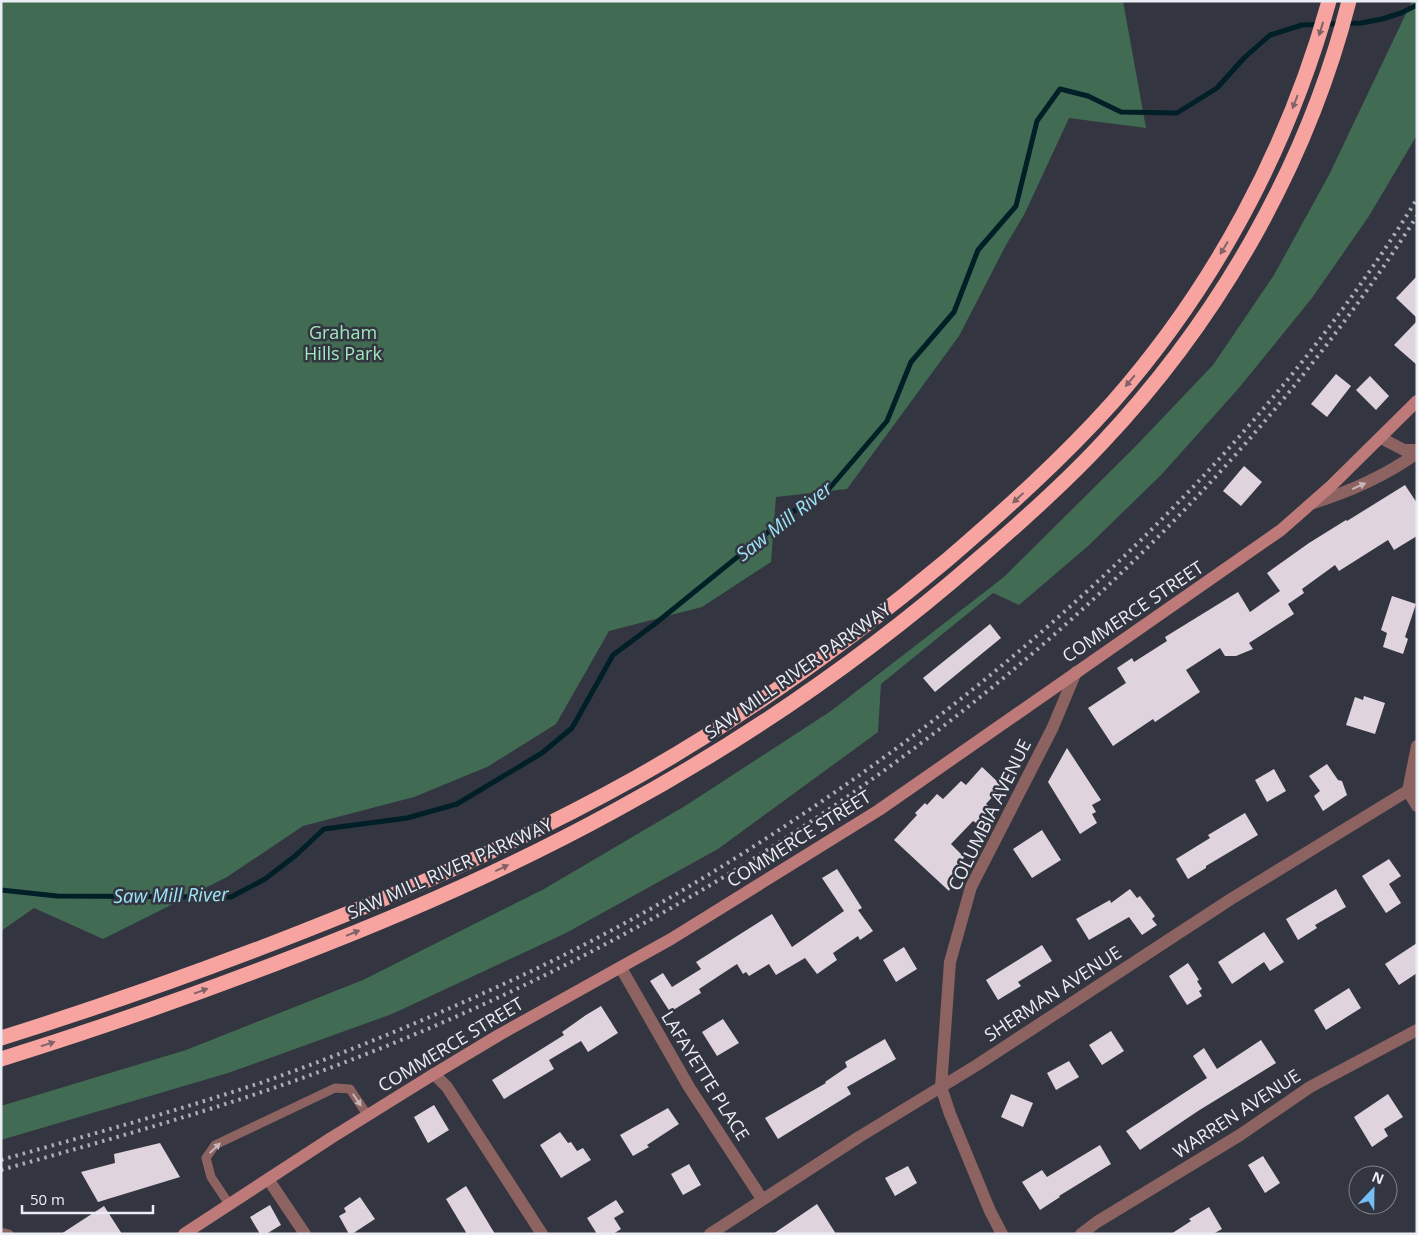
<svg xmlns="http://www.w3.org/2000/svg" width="1418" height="1235" viewBox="0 0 1418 1235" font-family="'Open Sans',sans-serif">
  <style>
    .green { fill: #426b53 }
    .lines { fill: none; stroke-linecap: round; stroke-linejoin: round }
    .stream { stroke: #011f27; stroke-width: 5 }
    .building { fill: #dfd3dd }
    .lane { stroke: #8d6361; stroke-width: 9 }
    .street { stroke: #8d6361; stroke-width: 12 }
    .secondary { stroke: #bd7a79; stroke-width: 12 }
    .highway { stroke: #f7a4a1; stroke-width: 15 }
    .rail { stroke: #abadb5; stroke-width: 4; stroke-dasharray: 2.5 5; stroke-linecap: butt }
    .oneway { fill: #816267 }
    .oneway2 { fill: #c5b6b9 }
    .labels { text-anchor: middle; stroke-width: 5; stroke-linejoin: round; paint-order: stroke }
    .park-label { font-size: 18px; fill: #a0e8bc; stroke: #333640 }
    .street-label { font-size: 18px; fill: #ebedf4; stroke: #333640 }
    .water-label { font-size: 19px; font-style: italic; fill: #9de4f7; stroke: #333640 }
  </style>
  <rect width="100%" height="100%" fill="#333640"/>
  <path class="green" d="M 1,1 L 1123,1 L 1146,128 L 1069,118 L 1024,215 L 1006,245 L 959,336 L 847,489 L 776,497 L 771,562 L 702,607 L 609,631 L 556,724 L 487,767 L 414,797 L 303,826 L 227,877 L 103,939 L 34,908 L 1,931 Z
    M 1412,1 L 1417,1 L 1417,135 L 1369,216 L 1312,298 L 1238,389 L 1161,475 L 1088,546 L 1019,605 L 993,593 L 881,684 L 878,732 L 718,849 L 566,933 L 392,1014 L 228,1073 L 1,1140 L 1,1106 L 186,1050 L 363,980 L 544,889 L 685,806 L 831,711 L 1004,577 L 1134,448 L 1213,365 L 1274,275 L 1329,175 Z"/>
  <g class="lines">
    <path class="stream" d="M 1,890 L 57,896 L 231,897 L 265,879 L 295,856 L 324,829 L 407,818 L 457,804 L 542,753 L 572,728 L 613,655 L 656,623 L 794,511 L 828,490 L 887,421 L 911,362 L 954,312 L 978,250 L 1016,206 L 1037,121 L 1060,89 L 1088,96 L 1121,112 L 1177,113 L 1217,88 L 1244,58 L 1270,35 L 1302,25 L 1361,23 L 1382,19 L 1401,13 L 1417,5"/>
  </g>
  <path class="building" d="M 1417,276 L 1417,318 L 1396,298 Z
    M 1417,321 L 1417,365 L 1394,345 Z
    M 1336,374 L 1351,386 L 1327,417 L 1311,404 Z
    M 1370,376 L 1389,396 L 1376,410 L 1356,390 Z
    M 1244,466 L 1262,482 L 1241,506 L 1223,491 Z
    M 1405,485 L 1417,503 L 1417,536 L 1394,550 L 1388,540 L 1339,571 L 1335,565 L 1302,589 L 1304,593 L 1288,604 L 1294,614 L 1249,643 L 1253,649 L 1236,656 L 1225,656 L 1220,648 L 1186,670 L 1200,692 L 1155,722 L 1153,719 L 1113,746 L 1088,708 L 1126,683 L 1117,668 L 1132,658 L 1134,662 L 1167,641 L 1165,637 L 1238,592 L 1250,612 L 1280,591 L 1267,573 L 1309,543 L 1346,520 L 1347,521 Z
    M 1392,596 L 1416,604 L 1405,637 L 1408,639 L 1403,654 L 1383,647 L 1387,633 L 1381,630 Z
    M 990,624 L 1001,638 L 935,692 L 923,678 Z
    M 1364,696 L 1385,703 L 1375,734 L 1346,725 L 1355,697 L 1363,700 Z
    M 1067,748 L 1101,800 L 1092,805 L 1096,812 L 1092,814 L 1097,823 L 1080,834 L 1048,782 Z
    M 1327,764 L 1338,780 L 1342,781 L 1347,795 L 1323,811 L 1314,796 L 1320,791 L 1309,776 Z
    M 982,767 L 1002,786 L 986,804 L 990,808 L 978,824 L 973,821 L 951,844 L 964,857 L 949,891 L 894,840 L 917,815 L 915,813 L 925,803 L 927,805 L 937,794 L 943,799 L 961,781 L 966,785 Z
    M 1274,769 L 1286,791 L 1267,802 L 1255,780 Z
    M 1245,813 L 1258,835 L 1206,866 L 1206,868 L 1188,879 L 1176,859 L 1210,838 L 1208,835 Z
    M 1042,830 L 1061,860 L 1032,878 L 1013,849 Z
    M 1389,859 L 1401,876 L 1389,884 L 1401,903 L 1386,913 L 1362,876 Z
    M 837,869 L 862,908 L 858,910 L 873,931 L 860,940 L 858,936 L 833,953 L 837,960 L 817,974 L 805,958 L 776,975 L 769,964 L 749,976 L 746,972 L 743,974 L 737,964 L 699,989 L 701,993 L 670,1012 L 650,981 L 663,973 L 672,987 L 701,969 L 696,962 L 772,914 L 792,947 L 844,911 L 822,878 Z
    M 1130,889 L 1137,898 L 1140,896 L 1155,916 L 1152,919 L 1157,925 L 1142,935 L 1129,917 L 1089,940 L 1076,919 L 1110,900 L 1111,903 Z
    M 1336,889 L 1346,907 L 1315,925 L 1317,928 L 1298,940 L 1286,919 Z
    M 1264,932 L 1284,962 L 1270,971 L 1264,962 L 1232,984 L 1218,962 Z
    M 1417,943 L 1417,973 L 1399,985 L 1385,964 Z
    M 1042,945 L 1052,961 L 1018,982 L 1021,986 L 998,1000 L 986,980 Z
    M 904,947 L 917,969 L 896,982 L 883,960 Z
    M 1188,963 L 1199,980 L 1197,981 L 1202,989 L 1199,991 L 1202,996 L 1187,1005 L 1169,976 Z
    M 1349,988 L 1361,1008 L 1326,1030 L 1314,1010 Z
    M 601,1006 L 618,1033 L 588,1052 L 581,1041 L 549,1060 L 554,1069 L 504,1099 L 492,1080 L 564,1035 L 562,1032 L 586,1015 Z
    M 723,1019 L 739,1043 L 717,1056 L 702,1032 Z
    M 1111,1031 L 1124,1051 L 1102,1065 L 1089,1045 Z
    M 885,1039 L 896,1059 L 847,1087 L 851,1094 L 778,1139 L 765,1118 L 826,1083 L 825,1082 L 847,1067 L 845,1062 Z
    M 1261,1040 L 1276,1063 L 1198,1111 L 1140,1150 L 1126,1131 L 1207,1078 L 1193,1056 L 1204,1048 L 1217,1069 Z
    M 1069,1061 L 1079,1077 L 1056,1090 L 1047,1073 Z
    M 1011,1094 L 1033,1103 L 1023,1127 L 1001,1117 Z
    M 1388,1094 L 1403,1117 L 1384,1129 L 1388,1136 L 1372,1147 L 1354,1117 Z
    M 434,1105 L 449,1130 L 428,1143 L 414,1117 Z
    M 668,1108 L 679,1124 L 647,1145 L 649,1147 L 633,1156 L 620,1135 Z
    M 560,1132 L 568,1143 L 571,1142 L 577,1151 L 583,1148 L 591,1160 L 561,1178 L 540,1145 Z
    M 160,1143 L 180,1177 L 98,1202 L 81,1172 L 115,1163 L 114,1154 Z
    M 1100,1145 L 1111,1164 L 1059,1196 L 1060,1197 L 1040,1210 L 1022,1182 L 1042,1170 L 1047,1177 Z
    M 1263,1156 L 1280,1183 L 1265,1193 L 1248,1165 Z
    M 689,1164 L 701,1185 L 683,1195 L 671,1174 Z
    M 908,1166 L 917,1183 L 895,1196 L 885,1178 Z
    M 466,1186 L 495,1234 L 467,1234 L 446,1199 Z
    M 360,1197 L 375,1219 L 352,1234 L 349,1234 L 339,1216 L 346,1212 L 344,1208 Z
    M 616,1200 L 624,1212 L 614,1218 L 621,1229 L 613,1234 L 597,1234 L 587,1218 Z
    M 817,1204 L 836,1234 L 773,1234 Z
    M 270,1205 L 281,1225 L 266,1234 L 260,1234 L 250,1217 Z
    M 104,1206 L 122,1234 L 61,1234 Z
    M 1209,1207 L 1222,1229 L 1213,1234 L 1171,1234 L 1191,1221 L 1189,1219 Z"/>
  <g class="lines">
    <path class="lane" d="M 229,1204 L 211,1177 L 206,1158 L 215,1145 L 335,1088 L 350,1089 L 368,1116
      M 1,1232 L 9,1234"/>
    <path class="street" d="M 1381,438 L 1404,450 L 1417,450
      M 1313,503 C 1351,491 1385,476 1417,453
      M 1417,746 L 1408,791 L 1417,806
      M 621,968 L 689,1087 L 762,1199
      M 434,1074 L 447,1087 L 542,1234
      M 268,1179 L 305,1234
      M 710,1234 L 859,1137 L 977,1065 L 1231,899 L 1417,785
      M 1002,1234 L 990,1211 L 950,1114 L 941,1087 L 950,962 L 971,887 L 1052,729 L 1076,672
      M 1081,1234 L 1097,1222 L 1240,1135 L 1310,1087 L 1417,1030"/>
    <path class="secondary" d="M 184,1234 L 331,1138 L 434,1074 L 499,1035 L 671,939 L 879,810 L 1281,530 L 1331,486 L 1417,401"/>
    <path class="highway" d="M 1,1038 C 94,1009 185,977 276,942 C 400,894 521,842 637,777 C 747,715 850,641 947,560 C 1005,510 1062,459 1113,402 C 1214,287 1288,149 1329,1
      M 1,1059 C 101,1028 200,993 298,955 C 407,913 514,866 616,810 C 745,740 867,656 977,560 C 1020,523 1063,485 1102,443 C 1218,320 1307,166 1349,1"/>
    <path class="rail" d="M 1,1160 C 89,1135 177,1111 263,1082 C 346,1053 428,1019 508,982 C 606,937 701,882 791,822 C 1033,662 1264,447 1417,199
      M 1,1170 C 122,1136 244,1102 361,1056 C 777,895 1176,594 1417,216"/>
  </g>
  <defs><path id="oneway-solid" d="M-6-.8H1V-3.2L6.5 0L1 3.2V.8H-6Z" transform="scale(1.25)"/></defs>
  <g class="oneway">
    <use href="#oneway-solid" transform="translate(1321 29) rotate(107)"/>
    <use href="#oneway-solid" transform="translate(1295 102) rotate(111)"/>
    <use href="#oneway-solid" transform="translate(1224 248) rotate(121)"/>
    <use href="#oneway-solid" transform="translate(1130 381) rotate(130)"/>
    <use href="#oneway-solid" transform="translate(1018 498) rotate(137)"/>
    <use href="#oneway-solid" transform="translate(502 868) rotate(-25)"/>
    <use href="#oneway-solid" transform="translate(353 933) rotate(-22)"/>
    <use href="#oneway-solid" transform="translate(201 991) rotate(-20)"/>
    <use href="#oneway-solid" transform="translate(48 1044) rotate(-18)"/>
  </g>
  <g class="oneway2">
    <use href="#oneway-solid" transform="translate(1359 486) rotate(-24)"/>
    <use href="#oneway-solid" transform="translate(357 1100) rotate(56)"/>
    <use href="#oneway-solid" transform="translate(215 1148) rotate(-43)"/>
  </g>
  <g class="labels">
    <g class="park-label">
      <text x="343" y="339">Graham<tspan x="343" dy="21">Hills Park</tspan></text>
    </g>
    <g class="street-label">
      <text transform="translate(1133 612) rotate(-34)" y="6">COMMERCE STREET</text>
      <text transform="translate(798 671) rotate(-35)" y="6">SAW MILL RIVER PARKWAY</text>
      <text transform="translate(990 815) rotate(-64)" y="6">COLUMBIA AVENUE</text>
      <text transform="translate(799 839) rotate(-32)" y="6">COMMERCE STREET</text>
      <text transform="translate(450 869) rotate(-24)" y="6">SAW MILL RIVER PARKWAY</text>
      <text transform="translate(1053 994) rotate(-33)" y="6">SHERMAN AVENUE</text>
      <text transform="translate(451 1045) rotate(-31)" y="6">COMMERCE STREET</text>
      <text transform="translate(705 1076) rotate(58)" y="6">LAFAYETTE PLACE</text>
      <text transform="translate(1237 1114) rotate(-33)" y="6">WARREN AVENUE</text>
    </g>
    <g class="water-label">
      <text transform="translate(784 521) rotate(-38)" y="7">Saw Mill River</text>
      <text transform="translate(171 895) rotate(-1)" y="7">Saw Mill River</text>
    </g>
  </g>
  <rect width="1418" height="1235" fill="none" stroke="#ebedf4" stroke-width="5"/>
  <g transform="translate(1373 1190) rotate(22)"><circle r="24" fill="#333640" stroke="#7d7f88"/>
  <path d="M0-4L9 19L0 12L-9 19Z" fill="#74c0f6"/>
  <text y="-8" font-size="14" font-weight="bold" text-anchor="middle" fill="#ebedf4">N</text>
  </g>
  <path d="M22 1205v8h131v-8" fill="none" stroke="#ebedf4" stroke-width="2.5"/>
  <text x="30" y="1205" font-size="15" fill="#ebedf4" stroke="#333640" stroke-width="4" paint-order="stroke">50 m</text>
</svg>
